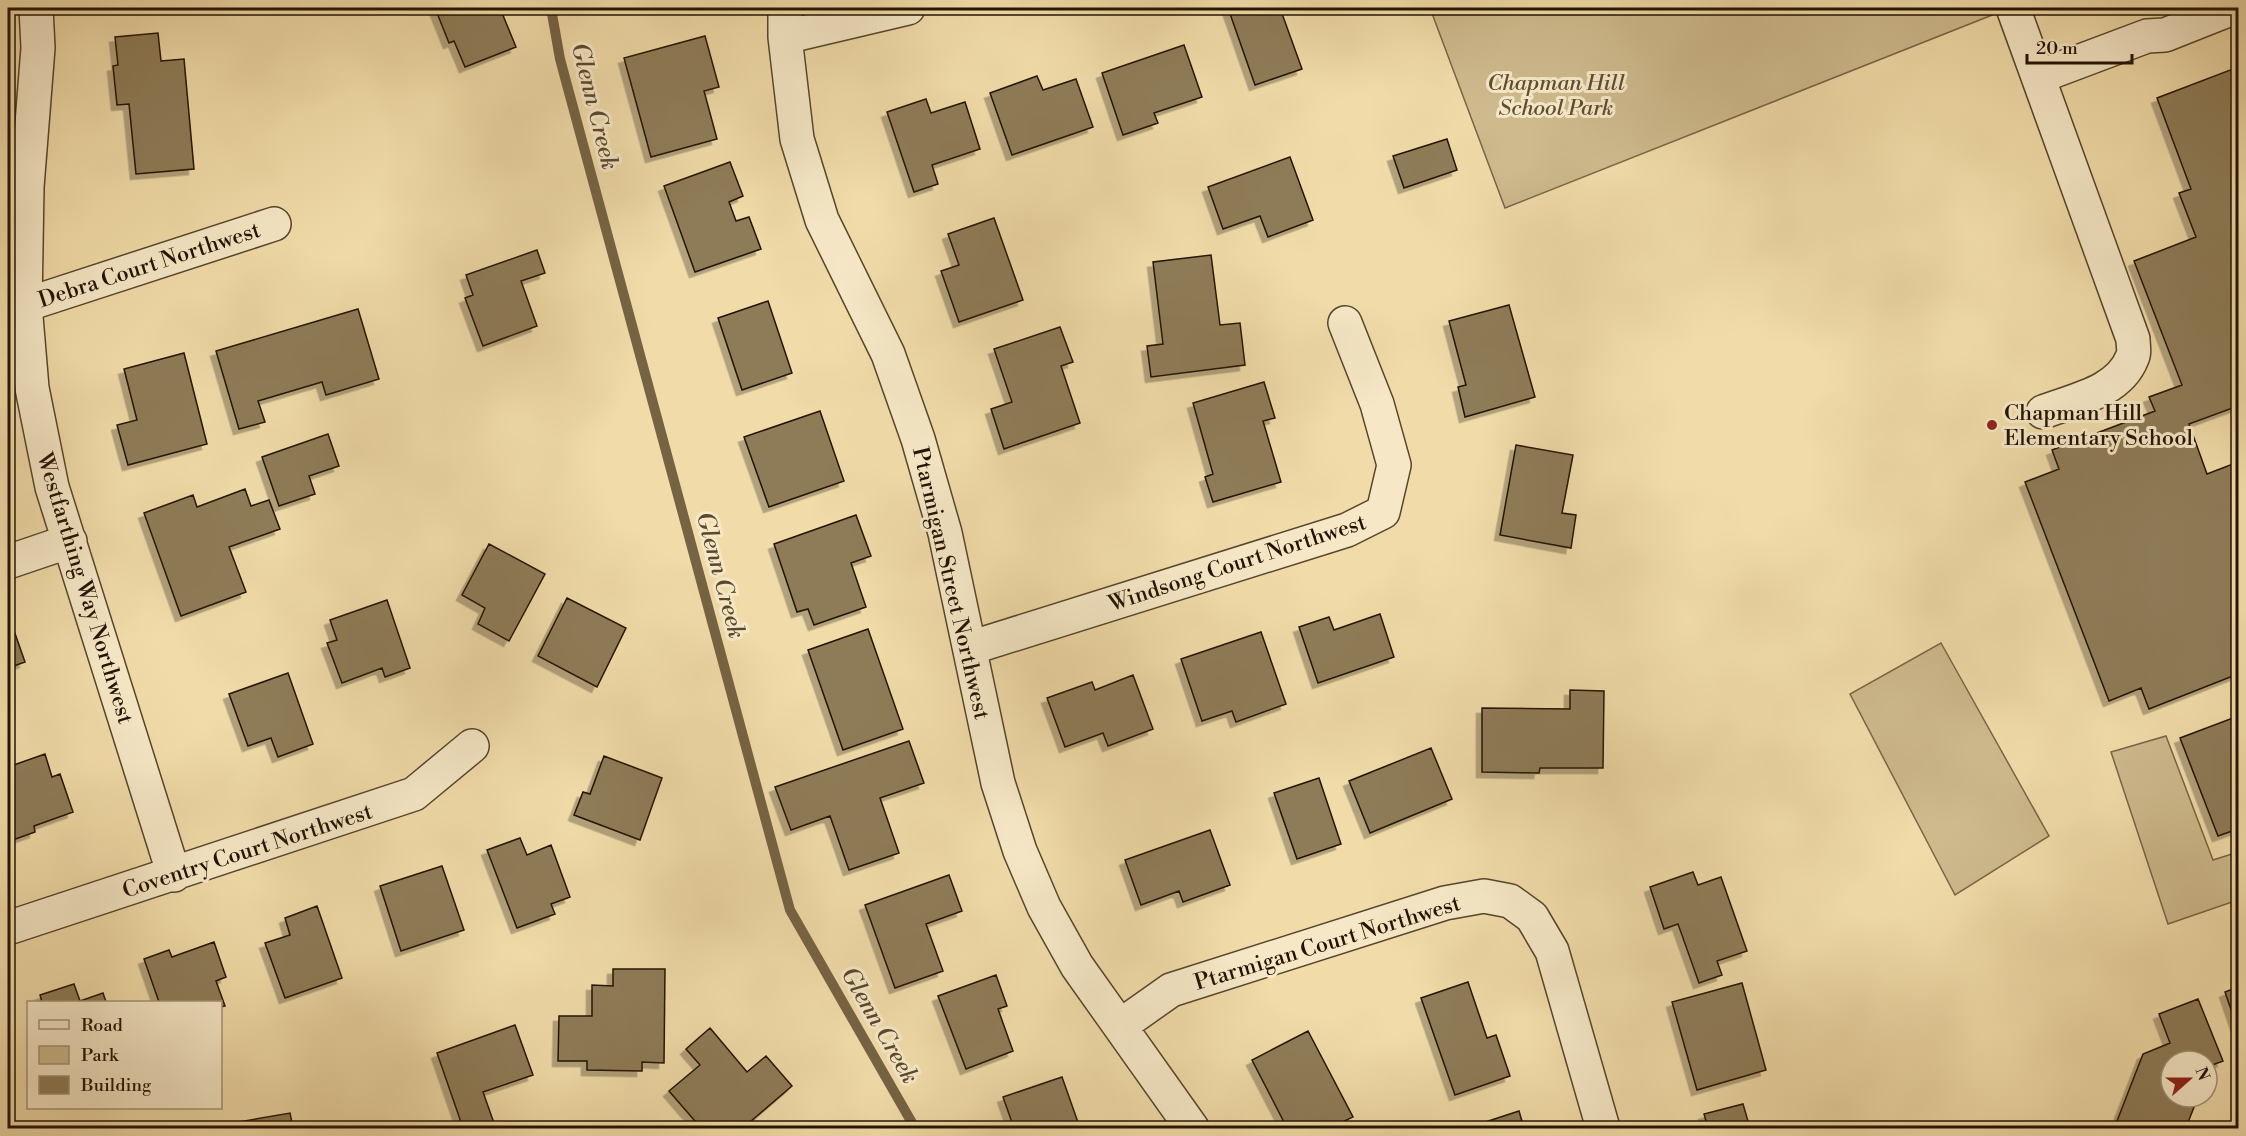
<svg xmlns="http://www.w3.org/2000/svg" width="2246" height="1136" viewBox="0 0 2246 1136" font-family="'Libre Bodoni',serif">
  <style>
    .green { fill: #ceba8d; stroke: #786648; stroke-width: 1.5 }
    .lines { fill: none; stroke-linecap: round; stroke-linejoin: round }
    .stream { stroke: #756344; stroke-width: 10 }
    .building { fill: #8e7c59; stroke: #231302; stroke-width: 1.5; filter: url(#shadow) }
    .minor-casing { stroke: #56452c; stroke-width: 36 }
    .minor { stroke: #f6e8c7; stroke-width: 33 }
    .poi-dot { fill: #8f2418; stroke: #f6e8c7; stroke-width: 2 }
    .labels { text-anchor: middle; stroke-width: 6; stroke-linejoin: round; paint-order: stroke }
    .park-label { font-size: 22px; font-style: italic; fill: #5f4d33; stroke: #f6e8c7 }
    .street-label { font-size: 22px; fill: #231302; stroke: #f6e8c7 }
    .poi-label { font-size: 22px; fill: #231302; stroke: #f6e8c7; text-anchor: start }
    .water-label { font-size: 24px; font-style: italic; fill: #59482e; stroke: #f6e8c7 }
  </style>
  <defs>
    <filter id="shadow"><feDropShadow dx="-5.5" dy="5.5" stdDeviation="0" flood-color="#0004"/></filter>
  </defs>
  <rect width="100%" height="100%" fill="#f1dca9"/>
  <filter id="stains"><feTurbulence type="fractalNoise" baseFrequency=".00333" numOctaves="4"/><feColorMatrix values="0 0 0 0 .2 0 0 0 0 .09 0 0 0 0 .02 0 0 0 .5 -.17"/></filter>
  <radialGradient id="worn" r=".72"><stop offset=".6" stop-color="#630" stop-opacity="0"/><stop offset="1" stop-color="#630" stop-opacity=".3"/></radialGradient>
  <path class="green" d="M 1430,8 L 2010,8 L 1505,208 Z
    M 1941,643 L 2049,836 L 1955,895 L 1850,694 Z
    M 2166,736 L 2213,860 L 2238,852 L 2238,900 L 2168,924 L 2111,752 Z"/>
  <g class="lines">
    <path class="stream" d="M 551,8 L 560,59 L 790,910 L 915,1128"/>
  </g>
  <path class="building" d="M 435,8 L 500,8 L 516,47 L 465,67 L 454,41 L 449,43 Z
    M 1228,8 L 1280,8 L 1302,69 L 1255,85 Z
    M 158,33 L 161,61 L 184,59 L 194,169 L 136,174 L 129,104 L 117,105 L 113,66 L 118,65 L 115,37 Z
    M 705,36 L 719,87 L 704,91 L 717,139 L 651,157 L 624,58 Z
    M 1184,45 L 1202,97 L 1154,113 L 1158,123 L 1123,135 L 1102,73 Z
    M 2238,67 L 2238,406 L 2189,424 L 2207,474 L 2238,462 L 2238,674 L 2149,709 L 2141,688 L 2109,701 L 2025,482 L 2059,469 L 2052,450 L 2155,411 L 2149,397 L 2182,385 L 2134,261 L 2196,237 L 2179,193 L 2191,189 L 2157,98 Z
    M 1037,76 L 1043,90 L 1076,79 L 1093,127 L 1012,155 L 990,93 Z
    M 926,99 L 931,113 L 965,102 L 980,149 L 932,165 L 938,184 L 914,192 L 887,112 Z
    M 1447,139 L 1457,170 L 1404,188 L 1393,156 Z
    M 1290,157 L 1313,220 L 1268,237 L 1260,216 L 1223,229 L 1208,187 Z
    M 730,162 L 743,196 L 729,202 L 736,221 L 749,217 L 761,249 L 695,272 L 664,186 Z
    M 994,218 L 1023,300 L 959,322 L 941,271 L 959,265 L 948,234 Z
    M 537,250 L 545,273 L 521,281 L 537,326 L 483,346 L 465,298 L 473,295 L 466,275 Z
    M 1211,255 L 1220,325 L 1240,323 L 1245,365 L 1151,377 L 1147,346 L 1163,344 L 1153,262 Z
    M 768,301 L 792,373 L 742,390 L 718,318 Z
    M 1509,305 L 1535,397 L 1465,417 L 1458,387 L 1466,385 L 1449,321 Z
    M 358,309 L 379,379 L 326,395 L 322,382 L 258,401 L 265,422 L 239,429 L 216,351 Z
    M 1060,327 L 1073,362 L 1061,366 L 1080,423 L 1004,449 L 991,409 L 1012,402 L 994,349 Z
    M 184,353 L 207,444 L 128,465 L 117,425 L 137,420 L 124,369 Z
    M 1264,382 L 1275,418 L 1263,421 L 1281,482 L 1213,502 L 1205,477 L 1213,474 L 1193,403 Z
    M 820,411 L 844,481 L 769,507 L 744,437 Z
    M 328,434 L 339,466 L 309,476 L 315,494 L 279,506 L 262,457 Z
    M 1516,445 L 1573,455 L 1562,513 L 1576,515 L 1571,548 L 1500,535 Z
    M 245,489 L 251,506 L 269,500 L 280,529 L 229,547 L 246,592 L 181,616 L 144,513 L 193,495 L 197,507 Z
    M 856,515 L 871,556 L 851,563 L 866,607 L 814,625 L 808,609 L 797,612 L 774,544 Z
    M 489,544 L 545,574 L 509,641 L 478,624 L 485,608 L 462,595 Z
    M 567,598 L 626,628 L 597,687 L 538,656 Z
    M 387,600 L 410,668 L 385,677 L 382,668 L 342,683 L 327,643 L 337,640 L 330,620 Z
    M 1380,614 L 1394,657 L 1318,683 L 1299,627 L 1329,617 L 1334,630 Z
    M 11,622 L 25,662 L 8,668 L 8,623 Z
    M 868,629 L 903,729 L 843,750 L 808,650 Z
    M 1261,632 L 1286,704 L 1236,722 L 1232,711 L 1202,721 L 1181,659 Z
    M 288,673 L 313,744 L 278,757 L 271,738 L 248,746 L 229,694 Z
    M 1133,675 L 1153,729 L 1108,746 L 1103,733 L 1065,747 L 1047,698 L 1092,682 L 1095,690 Z
    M 1570,690 L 1604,691 L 1603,768 L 1540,768 L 1539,773 L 1482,772 L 1482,708 L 1570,709 Z
    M 2238,716 L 2238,829 L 2218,836 L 2180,738 Z
    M 909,741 L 924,783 L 880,798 L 899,853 L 849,870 L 830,816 L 791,830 L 775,787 Z
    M 1431,748 L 1452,799 L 1370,833 L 1349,781 Z
    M 45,754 L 52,777 L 60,774 L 73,812 L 34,826 L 35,832 L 10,841 L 8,832 L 8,767 Z
    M 604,756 L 662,778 L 640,840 L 574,815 L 583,792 L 590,794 Z
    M 1319,778 L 1341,844 L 1297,859 L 1274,793 Z
    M 1210,830 L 1230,885 L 1183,902 L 1179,891 L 1141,905 L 1125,860 Z
    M 520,838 L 527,855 L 551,845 L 570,897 L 551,904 L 555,914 L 517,928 L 487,850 Z
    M 442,866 L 464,930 L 401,951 L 380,886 Z
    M 1693,872 L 1698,885 L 1721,877 L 1747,951 L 1717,961 L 1722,975 L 1699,983 L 1678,924 L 1664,929 L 1650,887 Z
    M 949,875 L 962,911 L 926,924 L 943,971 L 895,988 L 865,905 Z
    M 317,906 L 342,978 L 285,998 L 265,943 L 290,935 L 285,918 Z
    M 214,942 L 226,977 L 216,981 L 225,1006 L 220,1007 L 220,1002 L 159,1002 L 144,959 L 169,950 L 172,957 Z
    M 613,969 L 665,969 L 664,1063 L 642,1062 L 642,1071 L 587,1070 L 587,1061 L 558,1061 L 559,1016 L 592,1016 L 592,985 L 613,986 Z
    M 996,975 L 1007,1006 L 998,1009 L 1013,1051 L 966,1069 L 938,996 Z
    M 1468,982 L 1487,1038 L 1496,1035 L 1510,1076 L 1455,1095 L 1421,998 Z
    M 1742,983 L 1766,1070 L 1697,1090 L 1672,1002 Z
    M 74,984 L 80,1001 L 103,993 L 106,1002 L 42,1002 L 40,995 Z
    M 2238,987 L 2238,1030 L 2225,992 Z
    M 2198,999 L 2223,1061 L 2207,1067 L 2207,1061 L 2171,1061 L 2171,1097 L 2198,1097 L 2187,1125 L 2177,1123 L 2175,1128 L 2134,1128 L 2117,1121 L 2143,1054 L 2170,1043 L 2159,1014 Z
    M 515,1025 L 533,1075 L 483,1092 L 495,1126 L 486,1128 L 463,1128 L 437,1053 Z
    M 710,1028 L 747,1072 L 766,1056 L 792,1086 L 743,1128 L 718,1128 L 714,1124 L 708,1128 L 701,1128 L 669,1091 L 700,1065 L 686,1049 Z
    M 1308,1031 L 1353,1117 L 1330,1128 L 1287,1128 L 1252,1060 Z
    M 1062,1077 L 1080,1128 L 1014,1128 L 1003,1097 Z
    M 1743,1104 L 1750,1128 L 1708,1128 L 1704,1114 Z
    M 1519,1111 L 1524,1128 L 1467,1128 Z
    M 290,1113 L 293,1128 L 205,1128 Z"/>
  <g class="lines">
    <defs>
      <path id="minor" d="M 36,8 L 38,48 L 27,187 L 25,305 L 32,388 L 52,487 L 174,875
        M 785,8 L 785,37 L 797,139 L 822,220 L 888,354 L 918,439 L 945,533 L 998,783 L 1020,851 L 1044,907 L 1077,966 L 1192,1128
        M 2013,8 L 2133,339 C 2133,345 2135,353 2132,358 C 2119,392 2074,400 2043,412
        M 785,37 L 908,8
        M 2038,77 L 2147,36 L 2165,35 L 2233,8
        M 25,305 L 274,224
        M 8,562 L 70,541
        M 970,648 L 1347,530 L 1383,512 L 1394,465 L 1377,404 L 1345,323
        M 8,928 L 414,794 L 472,746
        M 1120,1026 L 1171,990 L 1445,903 L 1484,896 L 1510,901 L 1532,917 L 1552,951 L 1603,1128"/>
    </defs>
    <use href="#minor" class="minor-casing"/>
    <use href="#minor" class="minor"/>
  </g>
  <circle class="poi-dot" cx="1992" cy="425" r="6"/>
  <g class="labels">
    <g class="park-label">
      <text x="1556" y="90">Chapman Hill<tspan x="1556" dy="25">School Park</tspan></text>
    </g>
    <g class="street-label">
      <text transform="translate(149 264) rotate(-18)" y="8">Debra Court Northwest</text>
      <text transform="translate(1237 562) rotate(-18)" y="8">Windsong Court Northwest</text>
      <text transform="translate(952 583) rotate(77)" y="8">Ptarmigan Street Northwest</text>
      <text transform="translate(86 588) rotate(73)" y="8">Westfarthing Way Northwest</text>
      <text transform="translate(247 850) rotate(-18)" y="8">Coventry Court Northwest</text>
      <text transform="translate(1327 942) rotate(-17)" y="8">Ptarmigan Court Northwest</text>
    </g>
    <g class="poi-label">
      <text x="2004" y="420">Chapman Hill<tspan x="2004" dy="25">Elementary School</tspan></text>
    </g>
    <g class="water-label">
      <text transform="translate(595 106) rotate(76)" y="8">Glenn Creek</text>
      <text transform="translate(721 575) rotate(75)" y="8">Glenn Creek</text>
      <text transform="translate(880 1025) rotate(60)" y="8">Glenn Creek</text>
    </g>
  </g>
  <rect width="2246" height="1136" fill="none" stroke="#f1dca9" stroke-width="30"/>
  <rect x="9" y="9" width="2228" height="1118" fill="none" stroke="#231302" stroke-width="3"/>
  <rect x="15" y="15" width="2216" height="1106" fill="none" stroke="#231302" stroke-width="1.5"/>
  <rect x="27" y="1001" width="195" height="108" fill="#f6e8c7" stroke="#a29378" stroke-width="1.5"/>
  <rect x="39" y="1020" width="30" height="9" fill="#f6e8c7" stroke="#a29378" stroke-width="1.5"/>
  <text x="81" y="1031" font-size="18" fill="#231302">Road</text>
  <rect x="39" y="1046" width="30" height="18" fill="#ceba8d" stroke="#a29378" stroke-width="1.5"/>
  <text x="81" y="1061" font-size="18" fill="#231302">Park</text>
  <rect x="39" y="1076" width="30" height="18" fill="#8e7c59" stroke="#a29378" stroke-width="1.5"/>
  <text x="81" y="1091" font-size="18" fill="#231302">Building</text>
  <g transform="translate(2189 1079) rotate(69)"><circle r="28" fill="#f6e8c7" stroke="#a29378" stroke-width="1.5"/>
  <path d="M0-4.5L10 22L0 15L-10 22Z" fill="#8f2418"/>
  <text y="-9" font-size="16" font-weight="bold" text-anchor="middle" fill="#231302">N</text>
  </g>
  <path d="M2027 54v9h105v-9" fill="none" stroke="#231302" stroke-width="3"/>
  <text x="2036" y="54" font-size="18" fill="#231302" stroke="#f6e8c7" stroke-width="4.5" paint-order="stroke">20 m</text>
  <rect width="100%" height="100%" filter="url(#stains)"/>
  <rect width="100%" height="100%" fill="url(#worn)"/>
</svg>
